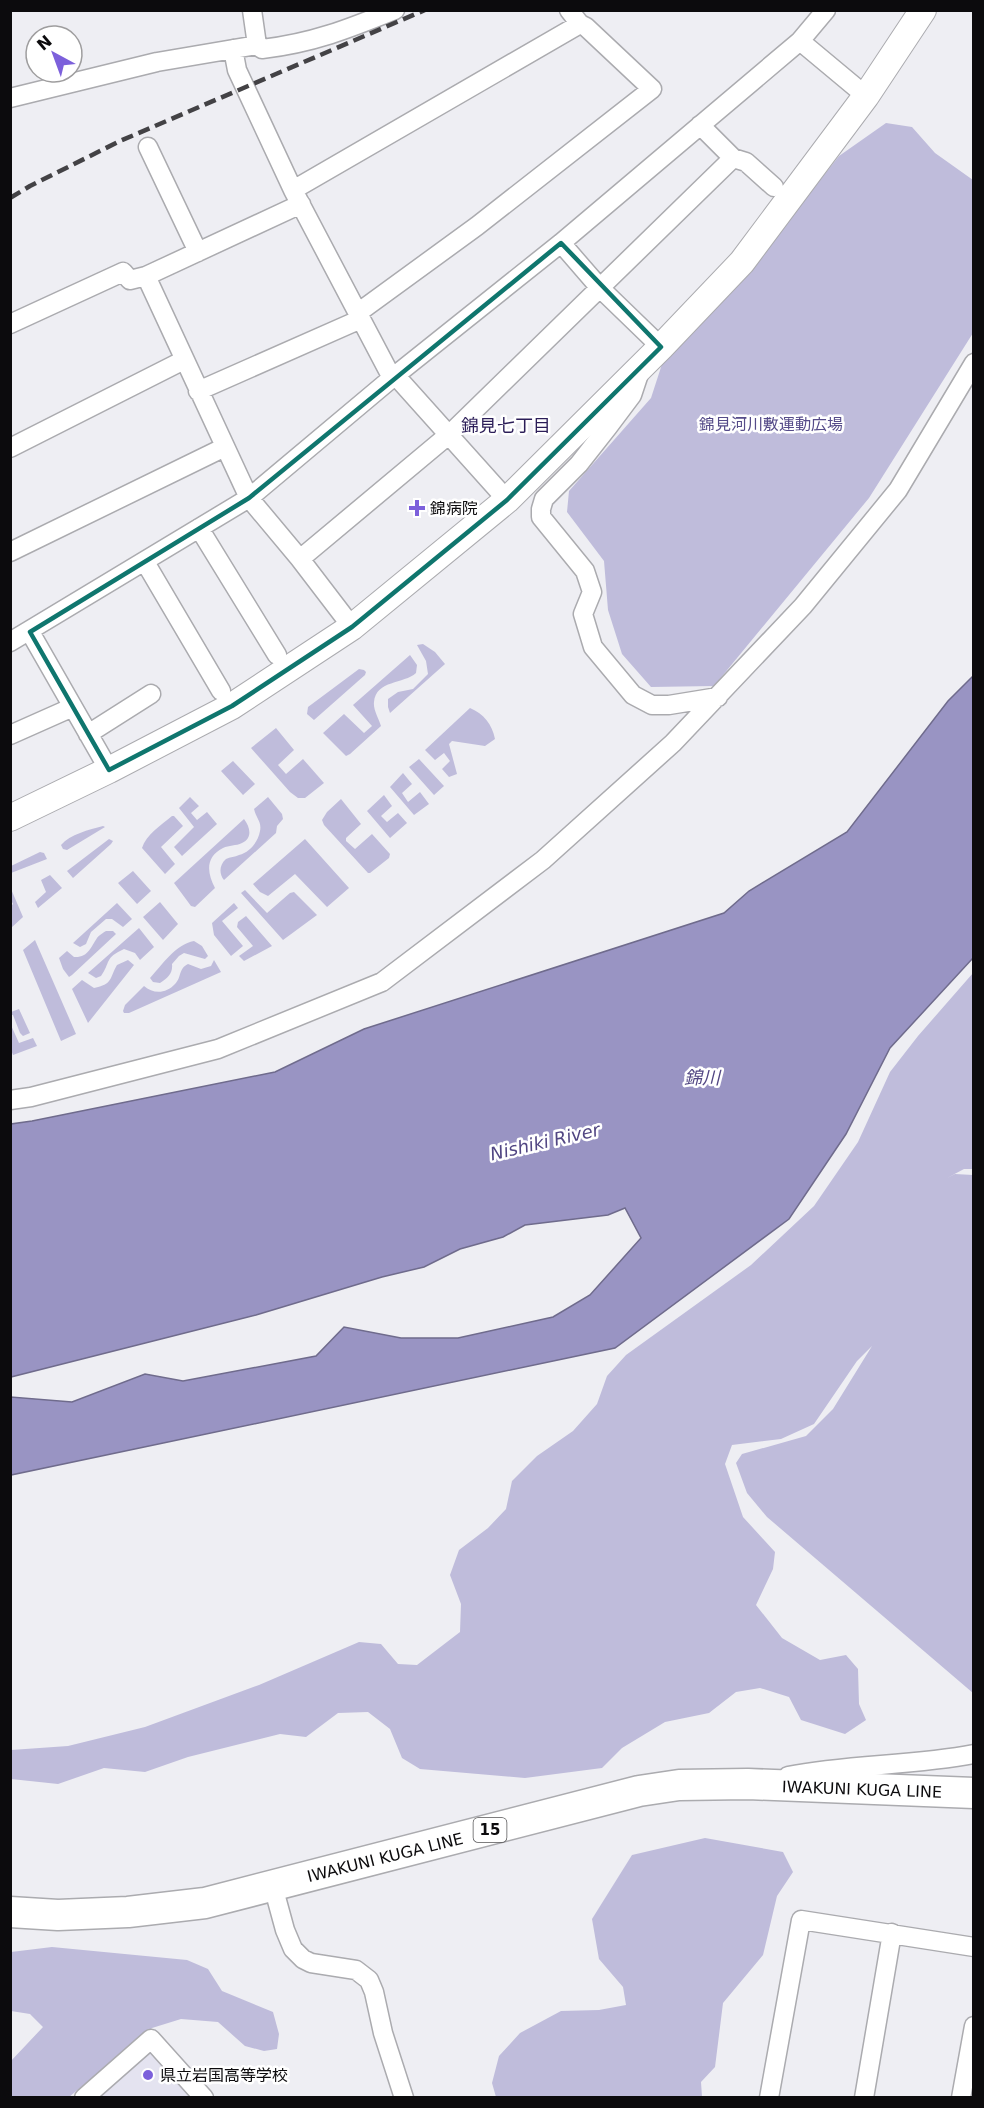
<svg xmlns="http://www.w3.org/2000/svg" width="984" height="2108" viewBox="0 0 984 2108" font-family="'DejaVu Sans','Noto Sans JP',sans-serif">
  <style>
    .built { fill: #e4e3f0 }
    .green { fill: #bfbcdb }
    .water { fill: #9994c3; stroke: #6f6b8c; stroke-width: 1.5 }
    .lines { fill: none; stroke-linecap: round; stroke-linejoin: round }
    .street-casing { stroke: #ababaf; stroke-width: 21 }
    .secondary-casing { stroke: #ababaf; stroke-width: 28 }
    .primary-casing { stroke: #ababaf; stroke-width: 33 }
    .street { stroke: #fff; stroke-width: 18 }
    .secondary { stroke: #fff; stroke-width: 26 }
    .primary { stroke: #fff; stroke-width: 30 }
    .rail { stroke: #434245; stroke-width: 4.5; stroke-dasharray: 12 6; stroke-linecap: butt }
    .marked { fill: none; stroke: #0f766e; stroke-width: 4.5; stroke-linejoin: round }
    .poi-dot { fill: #7c60db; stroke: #fff; stroke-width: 2 }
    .labels { text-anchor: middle; stroke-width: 5; stroke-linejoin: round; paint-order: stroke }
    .shield { fill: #fff; stroke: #555456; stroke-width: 1.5 }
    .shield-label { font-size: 15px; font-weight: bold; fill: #0c0b0d }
    .park-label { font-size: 16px; fill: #554b89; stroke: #fff }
    .poi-label { font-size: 16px; fill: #0c0b0d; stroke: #fff; text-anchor: start }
    .street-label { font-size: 16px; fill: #0c0b0d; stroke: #fff }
    .neighbourhood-label { font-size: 18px; fill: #2c1e58; stroke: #fff }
    .water-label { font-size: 18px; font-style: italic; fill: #514683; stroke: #fff }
  </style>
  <rect width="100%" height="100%" fill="#eeeef3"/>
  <path class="built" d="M 156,2051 L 196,2098 L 94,2098 L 146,2052 Z"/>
  <path class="green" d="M 886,123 L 912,127 L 935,153 L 973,180 L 973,333 L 869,498 L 714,686 L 651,687 L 622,654 L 608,610 L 604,561 L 567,512 L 569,491 L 651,398 L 663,361 L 755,263 L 839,156 Z
    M 423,644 L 435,652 L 445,664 L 390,713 L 388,707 L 388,699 L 398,692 L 413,689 L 428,674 L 426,661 L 417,645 Z
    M 410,655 L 417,665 L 416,673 C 404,684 376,680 374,702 C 373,710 379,719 381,726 L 350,754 L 346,756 L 323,733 L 344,714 L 364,733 L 372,726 L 353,705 Z
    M 359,669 L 364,670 L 366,672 L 365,675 L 314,720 L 307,714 L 308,707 Z
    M 470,708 C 484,714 492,724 495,739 L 485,746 L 452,741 L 449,744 L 457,774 L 449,777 L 442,769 L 450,761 L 444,753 L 435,760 L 425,750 Z
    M 276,728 L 294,750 L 278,765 L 286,774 L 303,759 L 324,783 L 305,798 L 298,798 L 290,792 L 251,748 Z
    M 419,759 L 444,786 L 434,795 L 409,767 Z
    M 233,761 L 255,784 L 243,795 L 221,771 Z
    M 403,773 L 412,784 L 402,793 L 408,802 L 420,792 L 429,804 L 414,815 L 390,787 Z
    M 384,795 L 392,806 L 381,816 L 387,822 L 398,813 L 407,823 L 390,838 L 367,811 Z
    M 190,797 L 199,806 L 191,813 L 197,820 L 207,812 L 217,824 L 182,856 L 174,847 L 194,827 L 179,808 Z
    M 268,797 L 282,814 L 283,819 L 277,826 L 276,833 L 224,880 C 219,874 219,865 226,859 C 230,857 235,857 239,855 C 250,852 258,842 260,831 C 262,822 256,818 254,809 Z
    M 341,799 L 361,824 L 346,838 L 346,841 L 355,849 L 372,834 L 390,854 L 389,858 L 370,873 L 368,873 L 324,825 L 322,820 L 327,812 Z
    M 172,816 L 174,816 L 183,826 L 161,847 L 175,864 L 165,874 L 142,848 C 146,835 161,825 172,816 Z
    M 244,819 C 250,827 253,838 242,843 C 236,846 229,845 223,848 C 205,857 207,873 215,888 L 195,907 L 191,906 L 174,883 Z
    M 103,826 L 105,827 L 67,850 L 63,849 L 61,845 C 70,834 89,830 103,826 Z
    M 109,839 L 113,841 L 111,844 L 73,878 L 67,871 Z
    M 305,839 L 349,888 L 327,907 L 295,874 L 268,896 L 260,892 L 253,884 Z
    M 40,852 L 44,853 L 47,859 L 11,873 L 11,866 Z
    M 133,871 L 151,891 L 137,904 L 118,883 Z
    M 50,875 L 62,888 L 38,908 L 35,902 L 46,892 L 41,880 Z
    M 11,889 L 23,917 L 11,928 L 11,906 L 13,904 L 11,900 Z
    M 245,890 L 267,913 L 290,893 L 294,892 L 317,915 L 283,940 L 241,893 Z
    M 160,902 L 178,924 L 163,940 L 143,917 Z
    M 117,903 L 132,919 L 123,927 L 112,919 L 106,919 L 91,932 L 86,944 L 80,947 L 73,943 Z
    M 234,903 L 238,908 L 222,921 L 243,946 L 231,956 L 214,935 L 212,923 Z
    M 246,916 L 272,946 L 244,961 L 239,956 L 253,946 L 237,927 L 238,922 Z
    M 139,928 L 154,947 L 140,960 L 135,953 L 124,949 C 104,958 111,962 101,976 L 96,978 L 88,973 Z
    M 106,931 L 113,931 L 116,934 L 72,975 L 69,977 L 63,969 L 59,958 L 67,951 L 74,957 C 88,958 91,947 97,938 C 98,936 104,932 106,931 Z
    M 35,940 L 76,1034 L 61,1041 L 23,950 Z
    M 194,941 L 202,946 L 208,956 L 205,959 L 184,953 L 179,956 L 172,964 C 173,973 168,978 160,983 L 153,982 L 150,978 C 162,965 176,944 194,941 Z
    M 128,960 L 134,965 L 88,1023 L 72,989 L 82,980 L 94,988 C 113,984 109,979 117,965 Z
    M 214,960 L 221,972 L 129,1013 L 124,1013 L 123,1011 L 125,1005 L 144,986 C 153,994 166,994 175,984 C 182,977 178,969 188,964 L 201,969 L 211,966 Z
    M 973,973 L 973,1169 L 964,1169 L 947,1178 L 955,1174 L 973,1175 L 973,1693 L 767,1517 L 747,1493 L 736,1463 L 742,1454 L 806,1436 L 833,1409 L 872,1346 L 857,1361 L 814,1424 L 781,1439 L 732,1445 L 725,1464 L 743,1517 L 775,1552 L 773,1569 L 756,1605 L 782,1638 L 820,1660 L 846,1655 L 858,1669 L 859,1704 L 866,1720 L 845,1734 L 801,1720 L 789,1697 L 760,1688 L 736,1692 L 709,1713 L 665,1722 L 622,1748 L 602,1768 L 525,1778 L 420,1769 L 402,1758 L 390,1729 L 368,1712 L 338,1713 L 306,1737 L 280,1734 L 188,1757 L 145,1772 L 104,1768 L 58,1784 L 11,1779 L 11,1750 L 68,1746 L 145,1727 L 259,1685 L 359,1642 L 381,1644 L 398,1664 L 417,1665 L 460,1632 L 461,1604 L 450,1575 L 459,1550 L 488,1528 L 506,1509 L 512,1481 L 537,1456 L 573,1431 L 597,1404 L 607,1376 L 626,1355 L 751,1265 L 814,1206 L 858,1142 L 890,1072 L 918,1036 Z
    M 19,1009 L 30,1033 L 23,1036 L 20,1033 L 13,1015 L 11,1015 L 11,1012 Z
    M 10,1023 L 19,1043 L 33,1038 L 37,1046 L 13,1055 L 11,1050 Z
    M 705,1838 L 783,1852 L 793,1872 L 777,1896 L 763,1955 L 723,2003 L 715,2067 L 701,2082 L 702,2097 L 496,2097 L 492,2083 L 499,2056 L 520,2033 L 561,2011 L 599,2010 L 626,2005 L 623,1987 L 599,1959 L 592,1919 L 632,1855 Z
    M 52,1947 L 187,1960 L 208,1969 L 222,1991 L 273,2012 L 279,2034 L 277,2049 L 264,2051 L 245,2046 L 218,2022 L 181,2019 L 152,2028 L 69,2097 L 11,2097 L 10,2062 L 43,2027 L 30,2014 L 11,2011 L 11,1952 Z"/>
  <path class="water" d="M 973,676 L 973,958 L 890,1048 L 846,1134 L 789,1219 L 615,1348 L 11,1475 L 11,1397 L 72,1402 L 145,1374 L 183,1381 L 316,1356 L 344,1327 L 401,1338 L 458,1338 L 553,1317 L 590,1295 L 641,1238 L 625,1208 L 608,1215 L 525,1225 L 503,1237 L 460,1249 L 424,1267 L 382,1277 L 256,1315 L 11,1377 L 11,1124 L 32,1121 L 275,1072 L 364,1029 L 724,913 L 749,891 L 847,832 L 948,701 Z"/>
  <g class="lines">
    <defs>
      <path id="street" d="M 252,10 L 257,45
        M 800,41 L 866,96
        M 233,49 L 237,70 L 293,190 L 392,378
        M 10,98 L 157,62 L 257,45 L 262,49 C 313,43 348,29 395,10
        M 148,147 L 198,252
        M 733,158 L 746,162 L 774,187
        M 293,190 L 580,24
        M 561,243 L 600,288 L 661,347
        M 146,276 L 249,498 L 300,559 L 352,627
        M 359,312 L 477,226 L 652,89 L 586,27 L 580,24 L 569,10
        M 10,324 L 123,272 L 130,280 L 146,276 L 301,204
        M 640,371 L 632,395 L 608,427 L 579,464 L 544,499 L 541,509 L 541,517 L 585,571 L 592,592 L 583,614 L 593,647 L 633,695 L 652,705 L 669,705 L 718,697
        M 395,375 L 507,500
        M 198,391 L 361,319
        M 10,448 L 184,360
        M 199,528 L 277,655
        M 10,552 L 225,447
        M 300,559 L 452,432 L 733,158 L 700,125
        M 145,562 L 221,691
        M 30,632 L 109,770
        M 10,642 L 249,498 L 392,378 L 561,243 L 800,41 L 826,10
        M 88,734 L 151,694
        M 10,735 L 73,707
        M 10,1100 L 31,1097 L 218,1049 L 382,982 L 543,860 L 673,743 L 803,606 L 898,490 L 974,363
        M 788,1776 C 850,1764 912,1766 974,1754
        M 273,1886 L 285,1930 L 293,1949 L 303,1959 L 311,1963 L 356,1970 L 369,1980 L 374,1992 L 383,2033 L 404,2098
        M 84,2098 L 151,2039 L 204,2098
        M 769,2098 L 801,1920 L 974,1947
        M 864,2098 L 892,1933
        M 961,2098 L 974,2026"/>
      <path id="secondary" d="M 10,818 L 109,770 L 232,706 L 352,627 L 507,500 L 661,347 L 742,262 L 866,96 L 923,10"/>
      <path id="primary" d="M 10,1912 L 58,1915 L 128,1912 L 205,1903 L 639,1791 L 679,1785 L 748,1784 L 974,1793"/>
    </defs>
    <use href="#street" class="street-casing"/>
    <use href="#secondary" class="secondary-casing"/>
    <use href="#primary" class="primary-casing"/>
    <use href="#street" class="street"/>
    <use href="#secondary" class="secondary"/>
    <use href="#primary" class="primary"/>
    <path class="rail" d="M 10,198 L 30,186 L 120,141 L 425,10"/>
  </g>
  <path class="marked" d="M 561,243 L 661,347 L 507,500 L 352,627 L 232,706 L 109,770 L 30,632 L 249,498 Z"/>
  <g class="poi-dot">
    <path d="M414 499h6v6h6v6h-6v6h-6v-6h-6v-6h6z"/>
    <circle cx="148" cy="2075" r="6"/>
  </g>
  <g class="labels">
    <rect class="shield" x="473.5" y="1818" width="33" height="24" rx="4.5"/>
    <g class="shield-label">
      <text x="490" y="1835">15</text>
    </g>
    <g class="park-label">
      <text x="771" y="430">錦見河川敷運動広場</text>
    </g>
    <g class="poi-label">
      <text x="430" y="514">錦病院</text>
      <text x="160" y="2081">県立岩国高等学校</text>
    </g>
    <g class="street-label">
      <text transform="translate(862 1789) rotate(2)" y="6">IWAKUNI KUGA LINE</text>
      <text transform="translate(385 1857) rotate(-14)" y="6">IWAKUNI KUGA LINE</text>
    </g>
    <g class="neighbourhood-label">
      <text x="506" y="432">錦見七丁目</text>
    </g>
    <g class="water-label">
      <text x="702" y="1084">錦川</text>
      <text transform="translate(545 1142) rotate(-13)" y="6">Nishiki River</text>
    </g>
  </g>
  <rect width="984" height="2108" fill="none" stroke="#0c0b0d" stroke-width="24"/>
  <g transform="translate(54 54) rotate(319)"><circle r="28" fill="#ffffff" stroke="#9e9d9e" stroke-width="1.5"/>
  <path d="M0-4.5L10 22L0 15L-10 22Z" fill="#7c60db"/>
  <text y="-9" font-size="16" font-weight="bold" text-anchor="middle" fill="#0c0b0d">N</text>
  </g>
</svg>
